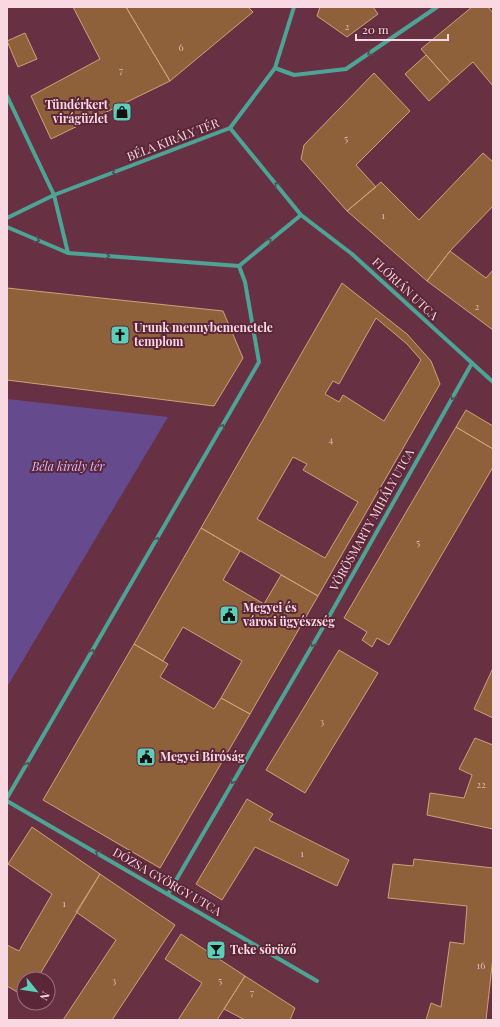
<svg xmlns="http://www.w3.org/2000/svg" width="500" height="1027" viewBox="0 0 500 1027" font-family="'Playfair Display',serif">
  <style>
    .green { fill: #654a8d }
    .building { fill: #8e613a; stroke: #d1a078; fill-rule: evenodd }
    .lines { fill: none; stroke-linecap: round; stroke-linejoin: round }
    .street { stroke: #4da394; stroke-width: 4 }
    .oneway { stroke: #574c54 }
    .labels { text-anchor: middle; stroke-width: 4; stroke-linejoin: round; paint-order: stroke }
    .number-label { font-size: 10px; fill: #dfbab7 }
    .poi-label { font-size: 12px; font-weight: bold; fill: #fad8e1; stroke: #5b2738; text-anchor: start }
    .street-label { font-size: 12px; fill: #fad8e1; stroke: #5b2738 }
    .park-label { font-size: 12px; font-style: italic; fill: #d2bafe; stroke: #5b2738 }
  </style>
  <rect width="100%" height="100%" fill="#673143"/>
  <path class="green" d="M 7,399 L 168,417 L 7,687 Z"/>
  <path class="building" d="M 73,7 L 126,7 L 170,81 L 51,139 L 31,96 L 100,59 Z
    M 126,7 L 248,7 L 253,12 L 170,81 Z
    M 320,7 L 373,7 L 378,14 L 347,37 L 317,16 Z
    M 472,7 L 488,7 L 493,13 L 493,86 L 473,62 L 450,82 L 421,49 Z
    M 25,33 L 37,59 L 18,67 L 7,41 Z
    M 426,55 L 450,82 L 429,101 L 405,74 Z
    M 374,73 L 410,111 L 356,165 L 376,187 L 347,211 L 301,159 L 304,145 Z
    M 483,153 L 493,162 L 493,206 L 450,251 L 427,281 L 347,211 L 381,182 L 419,220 Z
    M 450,251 L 486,278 L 493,270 L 493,330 L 427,281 Z
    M 342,283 L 407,334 L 431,361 L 440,384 L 318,596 L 201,528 ZM 376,318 L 407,344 L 421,360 L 384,421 L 343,395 L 339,402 L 325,394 L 333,381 L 339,384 ZM 293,457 L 307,464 L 303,470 L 358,502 L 325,558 L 257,519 Z
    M 7,288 L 223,311 L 243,358 L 214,406 L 7,380 Z
    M 466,410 L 493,426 L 493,449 L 456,427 Z
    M 456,427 L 493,449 L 493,467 L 389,645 L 377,638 L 372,647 L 362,640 L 367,632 L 344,618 Z
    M 201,528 L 240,551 L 223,580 L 264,604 L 281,575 L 318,596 L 250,714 L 221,698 L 242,661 L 183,627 L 163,661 L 134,644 Z
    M 134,644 L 168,664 L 160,677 L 214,709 L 221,698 L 250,714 L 160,868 L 43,800 Z
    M 339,650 L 378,673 L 305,793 L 266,770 Z
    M 493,668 L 493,718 L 474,709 Z
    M 475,738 L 493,745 L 493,829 L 427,815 L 430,793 L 464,798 L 472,775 L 459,769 Z
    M 247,799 L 273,814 L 269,820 L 349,860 L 337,886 L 255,847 L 222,900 L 196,884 Z
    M 32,827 L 100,874 L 37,979 L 24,979 L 24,996 L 7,986 L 7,945 L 19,951 L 52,894 L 8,864 Z
    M 414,859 L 493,868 L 493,957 L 486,1020 L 426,1020 L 431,1003 L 441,1007 L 450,942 L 464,944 L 467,906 L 388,898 L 393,864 L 413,866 Z
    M 100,874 L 175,925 L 112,1020 L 63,1020 L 116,940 L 76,912 Z
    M 181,934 L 245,976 L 217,1020 L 178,1020 L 202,983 L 165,959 Z
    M 245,976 L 295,1008 L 290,1020 L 245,1020 L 224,1009 Z"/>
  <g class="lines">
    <path class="street" d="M 275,68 L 294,75 L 346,69 L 437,7
      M 7,96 L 54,195 L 68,253
      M 230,128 L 301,215 L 352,254 L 493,382
      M 230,128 L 275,68 L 294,7
      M 7,218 L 54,195 L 230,128
      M 7,227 L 68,253 L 239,266 L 301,215
      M 7,798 L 259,362 L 245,282 L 239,266
      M 7,801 L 317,981
      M 168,894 L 322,629 L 472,363"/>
  </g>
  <defs><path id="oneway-chevron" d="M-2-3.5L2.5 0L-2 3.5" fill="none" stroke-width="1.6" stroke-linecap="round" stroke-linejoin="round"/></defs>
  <g class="oneway">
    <use href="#oneway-chevron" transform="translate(370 53) rotate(147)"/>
    <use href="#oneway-chevron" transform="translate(115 172) rotate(159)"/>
    <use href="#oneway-chevron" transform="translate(277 185) rotate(-130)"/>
    <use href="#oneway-chevron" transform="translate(37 240) rotate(24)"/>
    <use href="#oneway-chevron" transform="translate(269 241) rotate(-39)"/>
    <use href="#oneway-chevron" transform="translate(107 256) rotate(4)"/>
    <use href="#oneway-chevron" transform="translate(453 397) rotate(119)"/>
    <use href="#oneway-chevron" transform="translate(222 427) rotate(-61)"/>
    <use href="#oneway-chevron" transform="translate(157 540) rotate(-60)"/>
    <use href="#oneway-chevron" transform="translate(313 644) rotate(120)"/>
    <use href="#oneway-chevron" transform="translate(92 652) rotate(-60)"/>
    <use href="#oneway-chevron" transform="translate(27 765) rotate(-59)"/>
    <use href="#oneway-chevron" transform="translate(233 781) rotate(120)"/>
    <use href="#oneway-chevron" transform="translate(98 853) rotate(-150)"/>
  </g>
  <defs>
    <symbol id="shop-square" viewBox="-11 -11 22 22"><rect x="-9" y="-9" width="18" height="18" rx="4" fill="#5cceba" stroke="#5b2738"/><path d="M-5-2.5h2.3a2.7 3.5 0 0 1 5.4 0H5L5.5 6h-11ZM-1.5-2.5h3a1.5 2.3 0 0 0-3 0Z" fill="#111"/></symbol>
    <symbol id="church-square" viewBox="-11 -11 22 22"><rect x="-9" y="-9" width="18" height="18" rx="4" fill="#5cceba" stroke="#5b2738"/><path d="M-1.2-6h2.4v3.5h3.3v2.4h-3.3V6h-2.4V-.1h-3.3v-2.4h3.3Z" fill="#111"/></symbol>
    <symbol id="civic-square" viewBox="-11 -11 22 22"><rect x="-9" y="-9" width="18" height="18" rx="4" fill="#5cceba" stroke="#5b2738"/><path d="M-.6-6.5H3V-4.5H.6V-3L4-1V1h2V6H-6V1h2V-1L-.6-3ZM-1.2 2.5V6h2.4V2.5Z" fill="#111"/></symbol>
    <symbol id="bar-square" viewBox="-11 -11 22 22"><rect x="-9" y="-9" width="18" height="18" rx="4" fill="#5cceba" stroke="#5b2738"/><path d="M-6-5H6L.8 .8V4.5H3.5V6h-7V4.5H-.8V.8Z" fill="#111"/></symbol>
  </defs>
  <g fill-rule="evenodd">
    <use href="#shop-square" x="111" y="101" width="22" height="22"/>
    <use href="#church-square" x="109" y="324" width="22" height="22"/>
    <use href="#civic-square" x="218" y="604" width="22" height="22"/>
    <use href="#civic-square" x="135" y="746" width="22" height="22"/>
    <use href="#bar-square" x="205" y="939" width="22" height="22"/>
  </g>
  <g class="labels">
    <g class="number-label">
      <text x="347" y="30">2</text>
      <text x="181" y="51">6</text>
      <text x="121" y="74">7</text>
      <text x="346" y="142">5</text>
      <text x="383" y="219">1</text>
      <text x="477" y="310">2</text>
      <text x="331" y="443">4</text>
      <text x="418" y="546">5</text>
      <text x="322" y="725">3</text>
      <text x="481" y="788">22</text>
      <text x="302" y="857">1</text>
      <text x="64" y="907">1</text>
      <text x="481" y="969">16</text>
      <text x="114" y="984">3</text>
      <text x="220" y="984">5</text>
      <text x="252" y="996">7</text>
    </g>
    <g class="poi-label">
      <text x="108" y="109" text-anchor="end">Tündérkert<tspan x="108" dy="14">virágüzlet</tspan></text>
      <text x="134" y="332">Urunk mennybemenetele<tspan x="134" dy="14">templom</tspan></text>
      <text x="243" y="612">Megyei és<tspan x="243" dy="14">városi ügyészség</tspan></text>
      <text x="160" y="761">Megyei Bíróság</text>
      <text x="230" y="954">Teke söröző</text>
    </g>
    <g class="street-label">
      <text transform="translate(173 140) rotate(-21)" y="4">BÉLA KIRÁLY TÉR</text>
      <text transform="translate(405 289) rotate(43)" y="4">FLÓRIÁN UTCA</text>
      <text transform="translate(372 520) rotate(-61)" y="4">VÖRÖSMARTY MIHÁLY UTCA</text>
      <text transform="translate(167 882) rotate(30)" y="4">DÓZSA GYÖRGY UTCA</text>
    </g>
    <g class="park-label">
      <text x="68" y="471">Béla király tér</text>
    </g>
  </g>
  <rect width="500" height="1027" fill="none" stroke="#fad8e1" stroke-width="16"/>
  <g transform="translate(36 991) rotate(120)"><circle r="19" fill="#5b2738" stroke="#9b6e7c"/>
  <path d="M0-3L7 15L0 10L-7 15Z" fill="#5cceba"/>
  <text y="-6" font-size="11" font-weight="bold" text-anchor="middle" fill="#fad8e1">N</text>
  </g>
  <path d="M356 34v6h92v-6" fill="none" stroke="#fad8e1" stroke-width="2"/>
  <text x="362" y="34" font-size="12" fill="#fad8e1" stroke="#5b2738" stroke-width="3" paint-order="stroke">20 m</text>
</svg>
